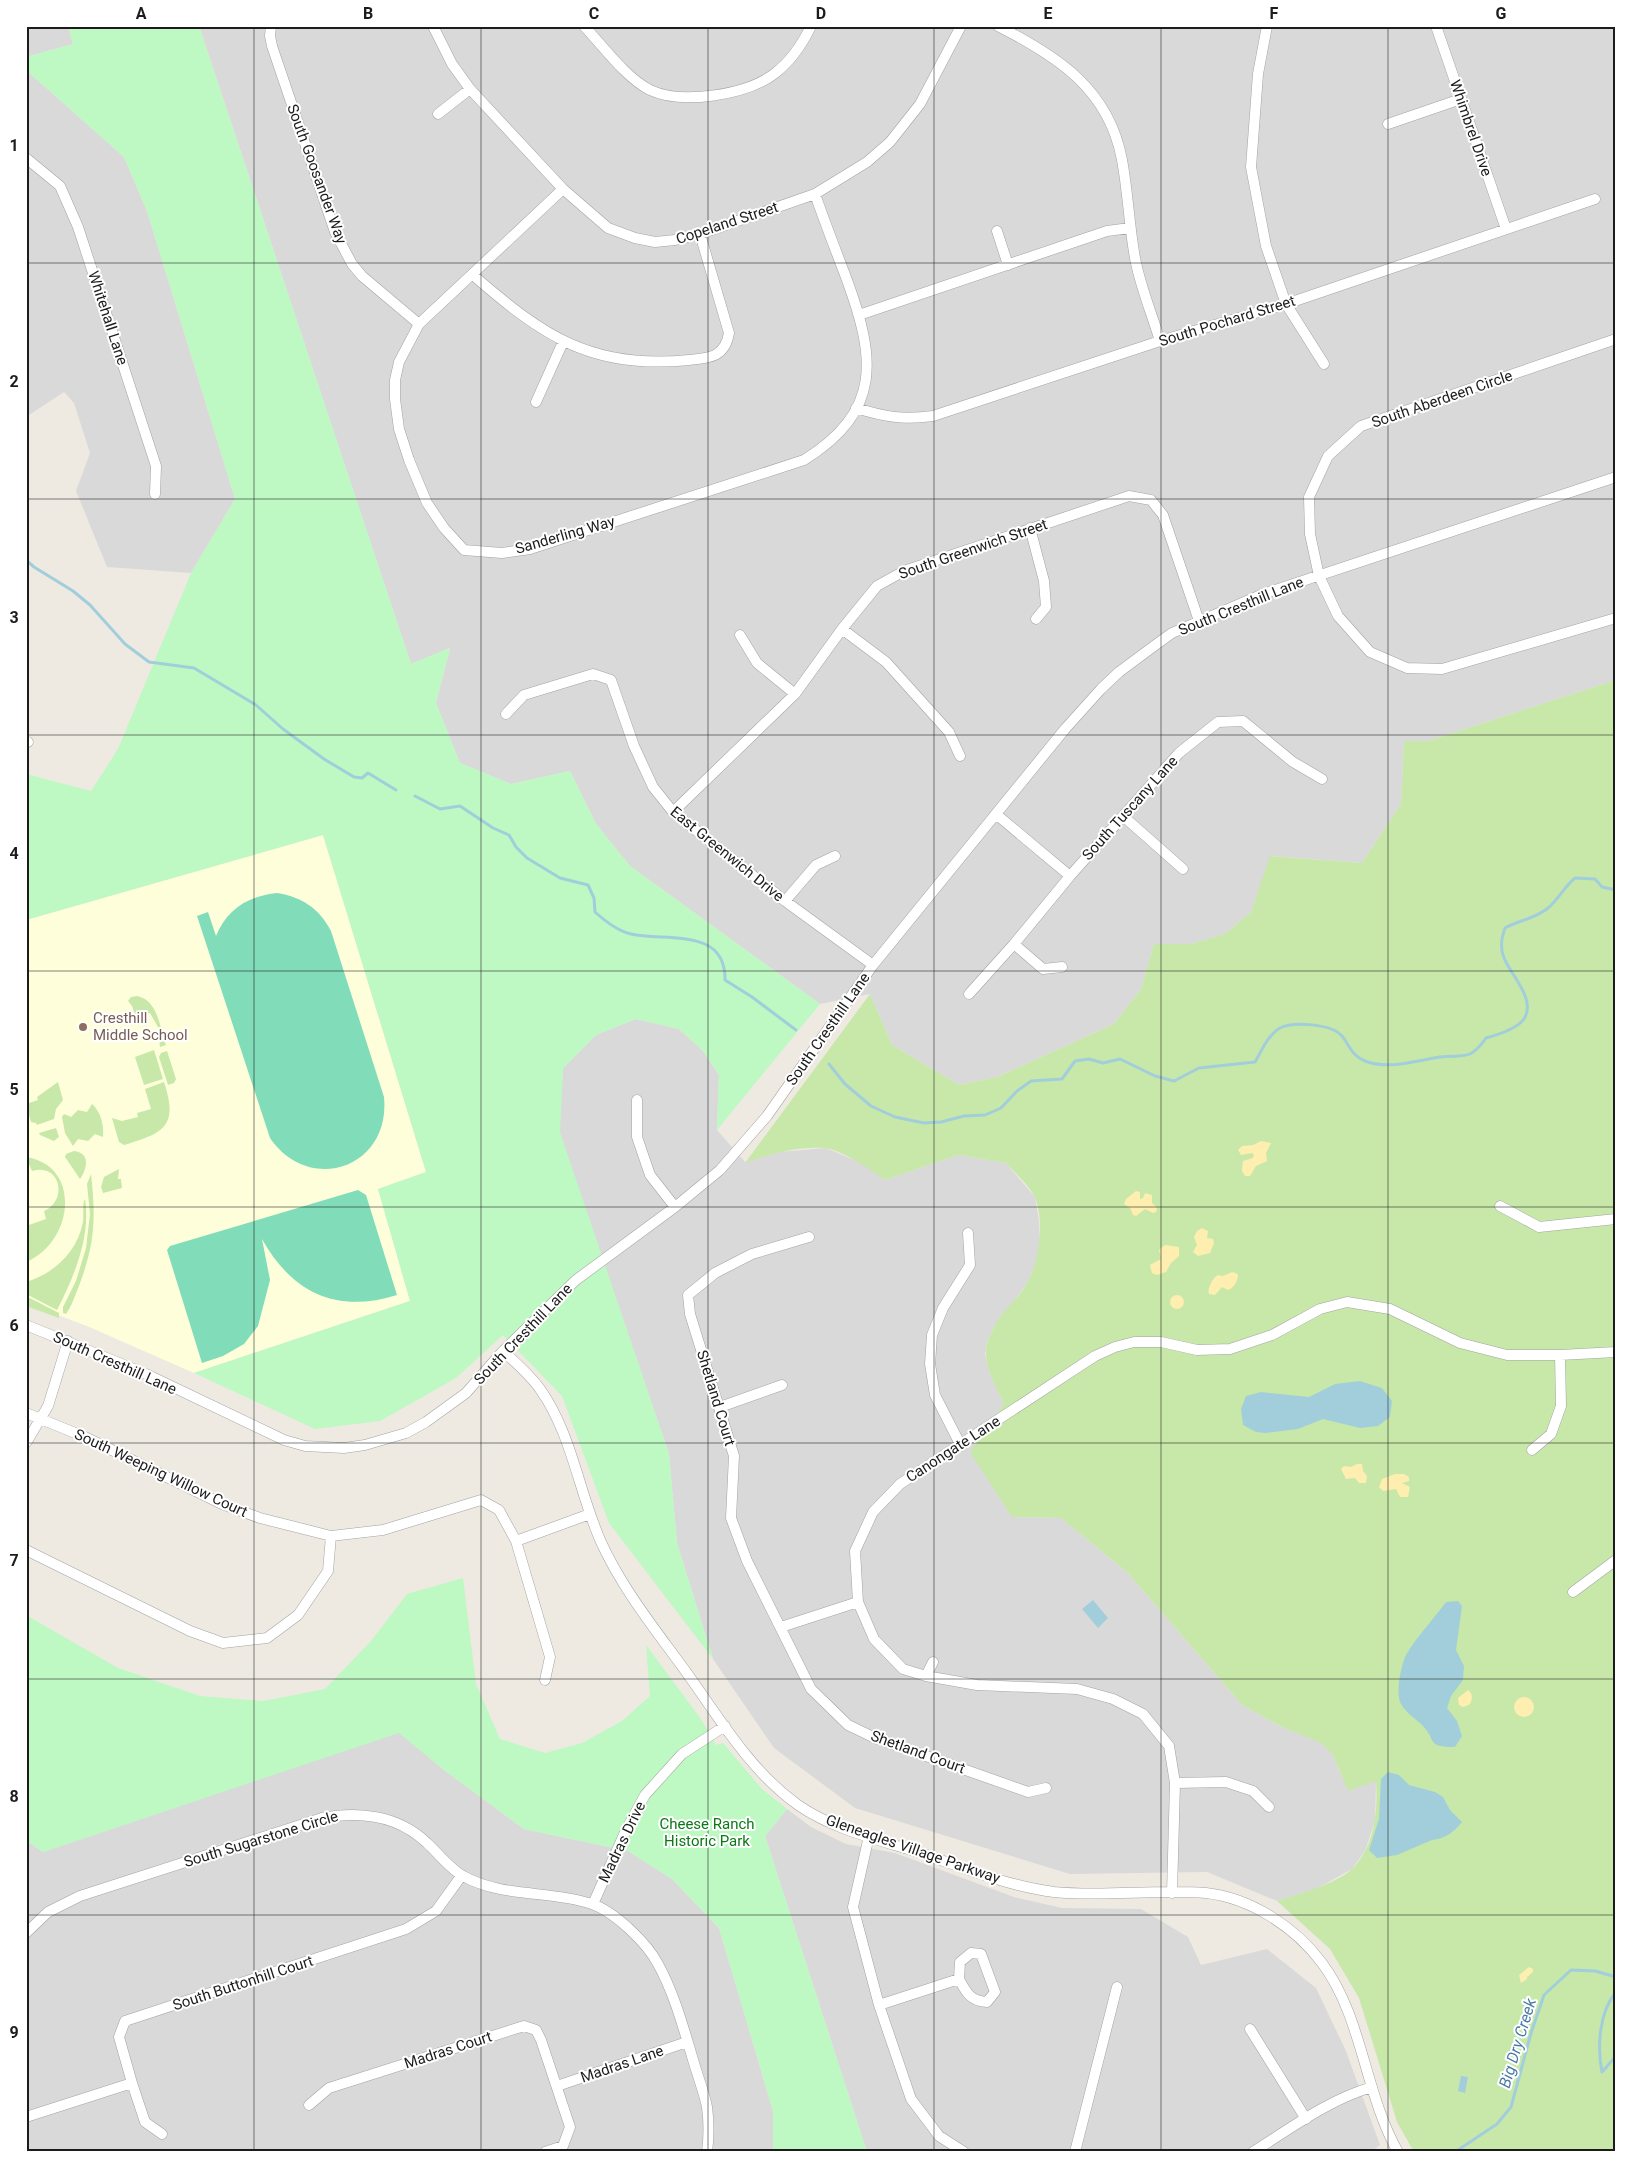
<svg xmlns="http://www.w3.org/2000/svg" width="1642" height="2178" viewBox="0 0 1642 2178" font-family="Roboto,sans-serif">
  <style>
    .residential { fill: #dad9d9 }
    .education { fill: #feffda }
    .grass { fill: #c7e8a8 }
    .sand { fill: #feeeaf }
    .park { fill: #bef8c3 }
    .pitch { fill: #80dcb9 }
    .water { fill: #a2cedb }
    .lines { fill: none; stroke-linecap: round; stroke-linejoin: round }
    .stream { stroke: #a2cedb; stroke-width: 3 }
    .minor-casing { stroke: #a3a3a3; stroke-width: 11 }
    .minor { stroke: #fff; stroke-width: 10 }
    .grid { fill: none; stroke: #1c1c1c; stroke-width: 1; stroke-opacity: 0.55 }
    .education-dot { fill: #8d6e63; stroke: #fff; stroke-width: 2 }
    .labels { text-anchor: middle; stroke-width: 4; stroke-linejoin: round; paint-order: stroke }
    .street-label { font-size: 15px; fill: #1c1c1c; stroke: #fff }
    .education-label { font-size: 15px; fill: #785e54; stroke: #fff; text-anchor: start }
    .park-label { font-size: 15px; fill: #0c7816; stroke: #fff }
    .water-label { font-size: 16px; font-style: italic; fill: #4a7aaa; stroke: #fff }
    .neatline { fill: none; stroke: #1c1c1c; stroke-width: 2 }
    .grid-label { font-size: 16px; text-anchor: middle; font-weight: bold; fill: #1c1c1c }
  </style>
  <rect width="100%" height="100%" fill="#eeeae2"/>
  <path class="residential" d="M 26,26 L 68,26 L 73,44 L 26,57 Z
    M 199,26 L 1616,26 L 1616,680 L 1428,741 L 1404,741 L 1401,804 L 1362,863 L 1271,856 L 1251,912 L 1225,934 L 1191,944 L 1154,944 L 1141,989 L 1114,1024 L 997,1077 L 959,1085 L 892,1045 L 870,994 L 820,1004 L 630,866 L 596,824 L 570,771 L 511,784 L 460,763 L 436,703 L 450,648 L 411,664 Z
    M 26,70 L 124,157 L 147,211 L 235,499 L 191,573 L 107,567 L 76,491 L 90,453 L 74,403 L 64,392 L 26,417 Z
    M 636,1019 L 679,1029 L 703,1051 L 719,1075 L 717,1130 L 745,1162 L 778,1152 L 826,1148 L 864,1164 L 885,1180 L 958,1155 L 1006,1163 L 1035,1197 L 1039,1221 L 1040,1244 L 1035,1265 L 1027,1284 L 994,1327 L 988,1340 L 985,1354 L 990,1374 L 1004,1404 L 1012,1517 L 1061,1518 L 1128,1573 L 1242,1705 L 1282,1727 L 1321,1742 L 1333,1755 L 1342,1777 L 1376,1781 L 1375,1821 L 1365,1851 L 1352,1869 L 1316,1889 L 1277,1901 L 1207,1872 L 1070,1874 L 855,1808 L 774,1748 L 713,1659 L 677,1543 L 669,1454 L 559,1132 L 563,1068 L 596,1035 Z
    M 399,1732 L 444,1770 L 524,1829 L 628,1851 L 672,1879 L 719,1928 L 773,2111 L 773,2152 L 26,2152 L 26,1840 L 43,1852 Z
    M 787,1809 L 811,1827 L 846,1844 L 895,1853 L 1014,1897 L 1062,1908 L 1141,1909 L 1188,1937 L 1201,1965 L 1267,1949 L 1316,1988 L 1346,2051 L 1380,2145 L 1371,2152 L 867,2152 L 765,1836 Z"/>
  <path class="education" d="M 323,835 L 426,1172 L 378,1189 L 410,1301 L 194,1373 L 87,1326 L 26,1303 L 26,920 Z"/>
  <path class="grass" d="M 1616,680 L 1616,2152 L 1414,2152 L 1397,2122 L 1359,1998 L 1330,1949 L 1277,1901 C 1298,1894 1336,1884 1352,1869 C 1375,1847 1378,1810 1376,1781 L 1348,1791 L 1333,1755 L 1321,1743 L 1282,1727 L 1242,1705 L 1128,1573 L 1061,1518 L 1012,1517 L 970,1452 L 1004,1404 C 997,1389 987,1372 986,1355 C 985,1341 994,1327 1001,1316 C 1009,1305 1021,1295 1027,1283 C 1039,1262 1045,1221 1035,1198 C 1031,1187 1014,1172 1006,1163 L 958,1155 L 885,1180 C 871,1170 841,1149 824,1148 C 797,1146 770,1154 745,1163 L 870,994 L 892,1045 L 959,1085 L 997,1077 L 1114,1024 L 1141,989 L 1154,944 L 1191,944 L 1225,934 L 1251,912 L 1270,856 L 1362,863 L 1401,804 L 1404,741 L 1428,741 Z
    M 137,996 C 158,1000 160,1028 166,1045 L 160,1047 L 158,1027 L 150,1013 L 136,1018 L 132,1006 L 128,1001 L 131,997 Z
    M 154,1050 L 163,1079 L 144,1085 L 135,1057 Z
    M 167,1051 L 176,1079 L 174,1083 L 168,1085 L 159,1057 L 161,1053 Z
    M 58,1082 L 63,1100 L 56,1109 L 54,1119 L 37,1125 L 36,1123 L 31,1122 L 26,1104 L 38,1100 L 37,1097 Z
    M 164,1082 C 179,1127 163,1133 124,1145 L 119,1142 L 112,1118 L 122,1121 L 138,1117 L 137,1113 L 151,1109 L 145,1089 Z
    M 92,1104 C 101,1112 104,1125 103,1137 L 95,1134 L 88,1141 L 78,1139 L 73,1146 L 65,1133 L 62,1117 L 64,1114 L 71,1117 L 78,1110 L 87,1112 Z
    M 56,1128 L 59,1137 L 54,1141 L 40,1135 L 39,1133 Z
    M 74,1151 C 91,1153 87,1169 80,1179 L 65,1157 L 66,1154 Z
    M 26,1157 C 83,1166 73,1243 26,1262 L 26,1226 L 46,1219 L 44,1211 C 68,1201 61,1162 32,1171 Z
    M 119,1169 L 118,1179 L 121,1179 L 122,1188 L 103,1193 L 101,1187 L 104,1177 Z
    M 91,1174 C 96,1219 95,1243 79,1286 C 75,1295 72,1306 66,1314 L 63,1313 L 63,1307 L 76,1281 L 86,1248 L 90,1214 L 87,1184 Z
    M 85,1199 C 91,1237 74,1277 57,1310 L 26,1294 L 26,1282 C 55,1273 77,1252 83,1222 C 84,1214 82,1204 85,1199 Z
    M 26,1296 L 59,1313 L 59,1318 L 26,1306 Z"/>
  <path class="sand" d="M 1261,1141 L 1271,1143 L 1266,1153 L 1267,1161 L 1256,1166 L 1250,1176 L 1245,1176 L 1242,1171 L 1243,1161 L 1253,1158 L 1254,1155 L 1252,1153 L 1241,1155 L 1238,1150 L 1242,1146 L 1253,1145 Z
    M 1136,1191 L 1140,1192 L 1140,1199 L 1143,1198 L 1145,1193 L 1152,1195 L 1152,1203 L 1157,1208 L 1156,1212 L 1153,1213 L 1145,1209 L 1136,1216 L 1133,1215 L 1130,1208 L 1124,1204 L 1126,1199 Z
    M 1202,1228 L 1208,1231 L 1207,1238 L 1213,1239 L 1214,1243 L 1210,1253 L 1198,1256 L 1193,1252 L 1197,1245 L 1194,1237 L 1197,1231 Z
    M 1165,1245 L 1179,1247 L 1179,1256 L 1171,1263 L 1166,1272 L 1157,1275 L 1152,1273 L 1150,1265 L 1161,1259 L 1159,1250 Z
    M 1232,1272 L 1238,1274 C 1238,1281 1234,1288 1228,1290 L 1222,1287 L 1215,1295 L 1209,1294 C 1207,1289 1213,1277 1218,1275 L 1223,1276 Z
    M1170 1302a7 7 0 1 1 14 0a7 7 0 1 1-14 0Z
    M 1357,1464 L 1362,1464 L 1363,1471 L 1367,1476 L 1366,1483 L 1359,1483 L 1355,1478 L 1346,1479 L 1341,1469 L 1344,1466 L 1351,1467 Z
    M 1395,1474 L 1404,1474 L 1409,1477 L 1409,1481 L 1402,1483 L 1410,1487 L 1408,1497 L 1400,1497 L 1396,1489 L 1383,1491 L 1379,1487 L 1382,1479 Z
    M 1468,1690 C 1473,1693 1473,1700 1469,1705 L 1463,1707 L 1459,1705 L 1458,1698 Z
    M1514 1707a10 10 0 1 1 20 0a10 10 0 1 1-20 0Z
    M 1529,1967 L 1533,1969 L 1533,1972 L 1527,1977 L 1527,1979 L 1521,1983 L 1519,1975 Z"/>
  <path class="park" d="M 68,26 L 199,26 L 411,664 L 450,648 L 436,703 L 460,763 L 511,784 L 570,771 L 596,824 L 630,866 L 820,1004 L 717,1130 L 719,1075 L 703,1051 L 679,1029 L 636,1019 L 596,1035 L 563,1068 L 560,1132 L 669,1454 L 677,1543 L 713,1659 L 609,1523 L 562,1396 L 503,1335 L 456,1378 L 380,1421 L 315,1429 L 194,1373 L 410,1301 L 378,1189 L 426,1172 L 323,835 L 26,920 L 26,774 L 91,791 L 118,749 L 191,573 L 235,499 L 147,211 L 124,157 L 26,70 L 26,57 L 73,44 Z
    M 463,1578 L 476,1684 L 500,1739 L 545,1753 L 582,1743 L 622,1721 L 650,1696 L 646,1645 L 701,1719 L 716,1745 L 723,1743 L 762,1789 L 787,1809 L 765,1836 L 867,2152 L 773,2152 L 773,2111 L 719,1928 L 672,1879 L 628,1851 L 524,1829 L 444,1770 L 399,1733 L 43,1852 L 26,1840 L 26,1615 L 118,1668 L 200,1696 L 263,1701 L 325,1689 L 371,1641 L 407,1594 Z"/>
  <path class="pitch" d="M 277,893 C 302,897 319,908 331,931 L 384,1097 C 391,1167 310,1196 270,1138 L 197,916 L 208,912 L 216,936 C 227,909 248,896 277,893 Z
    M 358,1190 L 366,1195 L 397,1295 C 337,1314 292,1293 262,1239 L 270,1280 L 258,1326 L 244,1344 L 223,1356 L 202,1363 L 167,1250 L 170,1246 Z"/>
  <path class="water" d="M 1360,1381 L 1382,1388 L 1392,1401 L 1390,1417 L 1378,1426 L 1360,1428 L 1323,1419 L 1298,1429 L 1265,1433 L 1256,1432 L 1243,1425 L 1241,1409 L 1246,1396 L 1261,1392 L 1309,1397 L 1335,1384 Z
    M 1093,1600 L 1108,1618 L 1098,1628 L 1082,1609 Z
    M 1458,1601 L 1462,1606 L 1456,1650 L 1464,1666 L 1463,1680 L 1451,1696 L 1447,1708 L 1457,1721 L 1462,1736 L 1455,1747 C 1426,1747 1437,1741 1423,1726 C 1416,1719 1405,1712 1401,1704 C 1395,1694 1401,1665 1406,1655 C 1415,1639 1435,1617 1446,1602 Z
    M 1388,1772 L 1399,1775 L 1409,1785 L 1435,1792 L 1443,1797 L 1450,1810 L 1462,1822 C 1454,1832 1445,1839 1432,1840 L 1397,1855 L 1377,1858 L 1369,1850 L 1379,1819 L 1381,1779 Z
    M 1461,2076 L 1468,2077 L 1465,2093 L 1458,2091 Z"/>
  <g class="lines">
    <path class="stream" d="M 26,560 L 34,567 L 73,591 L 90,605 L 125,644 L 149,662 L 194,668 L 256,705 L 283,729 L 324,759 L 354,777 L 362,778 L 368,773 L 396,790
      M 415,796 L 440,809 L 460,806 L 493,828 L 509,835 L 516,847 L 527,858 L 560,878 L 588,885 L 594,898 L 595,912 C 605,921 617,931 631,934 C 664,942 726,926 725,980 L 752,997 L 796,1030
      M 829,1064 L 845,1084 L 871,1106 L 895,1117 L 924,1123 L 941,1122 L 964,1116 L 985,1115 L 1001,1108 L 1017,1091 L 1031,1081 L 1062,1079 L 1075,1061 L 1089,1059 L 1103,1063 L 1120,1059 L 1155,1076 L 1174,1081 L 1199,1068 L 1255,1062 C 1262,1050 1268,1035 1280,1028 C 1293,1021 1332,1024 1342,1036 C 1350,1046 1351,1055 1365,1061 C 1388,1070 1416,1061 1440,1057 C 1464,1054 1469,1062 1486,1038 C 1519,1029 1541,1018 1518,982 C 1513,973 1506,965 1503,955 C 1500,945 1502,937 1505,928 C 1519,920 1535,919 1548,908 C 1558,900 1564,887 1575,878 L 1595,879 L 1602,887 L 1616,890
      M 1616,1992 C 1599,2012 1597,2047 1602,2072 L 1616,2056
      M 1455,2152 L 1497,2124 L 1511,2107 L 1531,2033 L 1544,1995 L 1571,1970 L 1595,1971 L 1616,1977"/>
    <defs>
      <path id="minor" d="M 271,26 L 270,36 L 272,46 L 335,232 L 352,264 L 362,276 L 419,324
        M 433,26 L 452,64 L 470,89 L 563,189 L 608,228 L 635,238 L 655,242 L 675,240 L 700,234 L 815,194 L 867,162 L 890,142 L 920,104 L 961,26
        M 584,26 C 603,46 626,78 650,90 C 682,105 746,95 774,74 C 791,61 802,45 811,26
        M 998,26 C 1057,56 1109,89 1122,160 C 1128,192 1129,225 1135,258 C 1140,286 1152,314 1160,341
        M 1267,26 L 1258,74 L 1251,167 L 1266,246 L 1286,304 L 1324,364
        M 1436,26 L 1506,229
        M 438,114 L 470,89
        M 1388,124 L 1461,99
        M 26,158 L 60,186 L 78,227 L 156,466 L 155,494
        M 563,189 L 419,324 L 399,362 L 395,380 L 395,399 L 399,429 L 409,460 L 427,503 L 444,528 L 464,550 L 502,553 L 530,549 L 804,460 C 883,411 875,357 847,280 C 836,251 825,223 815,194
        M 997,231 L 1008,265
        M 473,275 C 543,336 592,370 689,360 C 710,358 725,357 729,333 L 700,234
        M 859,315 L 1107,231 L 1130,228
        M 1616,339 L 1361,426 L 1328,456 L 1309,497 L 1310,534 L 1319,576 L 1338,616 L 1370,652 L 1407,668 L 1442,669 L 1616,618
        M 536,402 L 563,342
        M 856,408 C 885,417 903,420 933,416 L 1160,341 L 1286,304 L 1595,199
        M 1030,528 L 1044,581 L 1046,607 L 1036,619
        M 842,629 L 886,662 L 949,732 L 960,756
        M 740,635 L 757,663 L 795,694
        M 506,714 L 524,695 L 593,674 L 611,680 L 634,746 L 653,787 L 673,812 L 785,901 L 873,965
        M 26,742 L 28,742
        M 673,812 L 795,694 L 842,629 L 877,586 L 904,571 L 1129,496 L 1151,500 L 1163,515 L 1199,621
        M 997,815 L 1070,876
        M 1123,816 L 1183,869
        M 785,901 L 816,865 L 835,856
        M 1014,944 L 1043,969 L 1062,967
        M 969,994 L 1014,944 L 1070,876 L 1179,753 L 1218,722 L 1243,721 L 1293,762 L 1322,779
        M 637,1100 L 637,1137 L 650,1175 L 675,1207
        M 1500,1206 L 1539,1227 L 1616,1219
        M 809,1237 L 752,1254 L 715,1273 L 688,1295 L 690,1314 L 734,1456 L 731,1518 L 747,1561 L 811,1689 L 848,1725 L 875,1738 L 1028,1792 L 1046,1788
        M 26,1325 L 146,1374 L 284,1440 L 305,1446 L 344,1448 L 365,1445 L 406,1433 L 426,1422 L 466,1393 L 503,1351 L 576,1280 L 675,1207 L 720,1170 L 767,1116 L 873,965 L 1065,729 L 1101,689 L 1119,672 L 1154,646 L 1172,633 L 1263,594 L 1616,477
        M 503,1351 C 516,1363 530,1375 540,1389 C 572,1434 579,1493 601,1542 C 622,1588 654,1628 684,1669 C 718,1716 750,1771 798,1805 C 834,1830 880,1840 921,1853 C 964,1868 1008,1886 1054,1892 C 1104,1897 1155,1889 1206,1893 C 1251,1898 1295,1927 1322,1963 C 1363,2018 1364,2092 1398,2152
        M 720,1407 L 782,1385
        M 26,1413 L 85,1437 L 222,1504 L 260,1518 L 331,1536 L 383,1530 L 481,1500 L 499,1510 L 516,1541 L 550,1657 L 545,1680
        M 26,1443 L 48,1406 L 68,1341
        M 961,1446 L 935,1395 L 930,1364 L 932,1335 L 943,1308 L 970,1265 L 968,1233
        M 1532,1450 L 1551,1434 L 1561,1406 L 1560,1355
        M 516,1541 L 590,1514
        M 26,1550 L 190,1631 L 223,1643 L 267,1638 L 298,1615 L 328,1571 L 331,1536
        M 1573,1592 L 1616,1560
        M 781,1627 L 858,1602
        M 926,1676 L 933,1662
        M 1175,1783 L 1226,1782 L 1253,1791 L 1269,1807
        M 869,1836 L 853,1907 L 879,2005 L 911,2099 L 939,2136 L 964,2152
        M 1172,1893 L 1175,1783 L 1169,1746 L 1143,1714 L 1113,1699 L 1077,1689 L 977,1685 L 926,1676 L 903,1669 L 874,1639 L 858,1602 L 855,1551 L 873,1512 L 900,1484 L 1095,1356 L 1115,1347 L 1134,1342 L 1161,1342 L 1197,1350 L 1230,1349 L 1272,1335 L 1320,1309 L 1347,1302 L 1390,1309 L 1460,1343 L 1507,1355 L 1560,1355 L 1616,1352
        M 593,1904 L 626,1830 L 645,1795 L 682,1754 L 725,1726
        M 26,1933 L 48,1912 L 80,1896 L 322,1818 C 359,1811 398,1815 427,1843 C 438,1853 450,1869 463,1876 C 503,1898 550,1890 592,1904 C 615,1912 647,1943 658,1964 C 675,1995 684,2030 694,2063 C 698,2077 704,2092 707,2107 C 709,2122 709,2137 707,2152
        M 879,2005 L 959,1979 C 966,1992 970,2001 987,2002 L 995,1992 L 981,1954 L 971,1953 L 960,1962 L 959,1979
        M 1250,2029 L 1306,2119
        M 557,2086 L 687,2042
        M 309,2105 L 329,2088 L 524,2026 L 536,2030 L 541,2040 L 570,2127 L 563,2146 L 545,2152
        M 26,2117 L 132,2083
        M 162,2134 L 145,2122 L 132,2083 L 119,2037 L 125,2021 L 406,1929 L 436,1911 L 462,1875
        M 1075,2152 L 1117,1987
        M 1253,2152 C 1291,2128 1328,2100 1372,2087"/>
    </defs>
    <use href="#minor" class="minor-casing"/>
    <use href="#minor" class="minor"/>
  </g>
  <path class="grid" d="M 254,26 L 254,2152M 481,26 L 481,2152M 708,26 L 708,2152M 934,26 L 934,2152M 1161,26 L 1161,2152M 1388,26 L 1388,2152M 26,263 L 1616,263M 26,499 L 1616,499M 26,735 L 1616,735M 26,971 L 1616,971M 26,1207 L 1616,1207M 26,1443 L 1616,1443M 26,1679 L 1616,1679M 26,1915 L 1616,1915"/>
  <circle class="education-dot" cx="83" cy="1027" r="5"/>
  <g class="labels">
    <g class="street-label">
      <text transform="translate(1471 128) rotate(71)" y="5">Whimbrel Drive</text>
      <text transform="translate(317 174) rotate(70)" y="5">South Goosander Way</text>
      <text transform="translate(727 223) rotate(-18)" y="5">Copeland Street</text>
      <text transform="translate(108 318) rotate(72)" y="5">Whitehall Lane</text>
      <text transform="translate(1227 321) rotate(-17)" y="5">South Pochard Street</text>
      <text transform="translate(1442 399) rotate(-19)" y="5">South Aberdeen Circle</text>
      <text transform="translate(565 535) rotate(-16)" y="5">Sanderling Way</text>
      <text transform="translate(973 549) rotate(-19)" y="5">South Greenwich Street</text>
      <text transform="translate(1241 606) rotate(-22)" y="5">South Cresthill Lane</text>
      <text transform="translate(1130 808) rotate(-48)" y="5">South Tuscany Lane</text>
      <text transform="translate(727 854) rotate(39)" y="5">East Greenwich Drive</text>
      <text transform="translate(828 1029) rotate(-55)" y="5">South Cresthill Lane</text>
      <text transform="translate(523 1334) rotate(-46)" y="5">South Cresthill Lane</text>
      <text transform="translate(115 1363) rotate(24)" y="5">South Cresthill Lane</text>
      <text transform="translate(716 1398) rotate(73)" y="5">Shetland Court</text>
      <text transform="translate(953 1449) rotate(-33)" y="5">Canongate Lane</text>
      <text transform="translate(161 1473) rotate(25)" y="5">South Weeping Willow Court</text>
      <text transform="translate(918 1752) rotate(20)" y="5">Shetland Court</text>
      <text transform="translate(261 1839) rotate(-17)" y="5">South Sugarstone Circle</text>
      <text transform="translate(622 1842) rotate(-64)" y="5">Madras Drive</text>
      <text transform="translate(913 1849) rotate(19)" y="5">Gleneagles Village Parkway</text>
      <text transform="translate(243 1983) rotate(-18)" y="5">South Buttonhill Court</text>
      <text transform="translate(448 2050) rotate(-18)" y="5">Madras Court</text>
      <text transform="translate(622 2064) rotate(-19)" y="5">Madras Lane</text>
    </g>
    <g class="education-label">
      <text x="93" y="1023">Cresthill<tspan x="93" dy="17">Middle School</tspan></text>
    </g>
    <g class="park-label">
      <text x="707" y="1829">Cheese Ranch<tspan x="707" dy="17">Historic Park</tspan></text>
    </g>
    <g class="water-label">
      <text transform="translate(1517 2043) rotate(-73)" y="6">Big Dry Creek</text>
    </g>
  </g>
  <rect width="1642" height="2178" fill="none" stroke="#ffffff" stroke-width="55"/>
  <rect x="28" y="28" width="1586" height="2122" class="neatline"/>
  <g class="grid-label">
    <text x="141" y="19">A</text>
    <text x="368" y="19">B</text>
    <text x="594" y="19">C</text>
    <text x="821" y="19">D</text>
    <text x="1048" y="19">E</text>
    <text x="1274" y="19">F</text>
    <text x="1501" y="19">G</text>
    <text x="14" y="151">1</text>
    <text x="14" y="387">2</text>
    <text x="14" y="623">3</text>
    <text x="14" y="859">4</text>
    <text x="14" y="1095">5</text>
    <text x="14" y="1331">6</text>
    <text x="14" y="1566">7</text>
    <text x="14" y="1802">8</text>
    <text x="14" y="2038">9</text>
  </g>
</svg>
